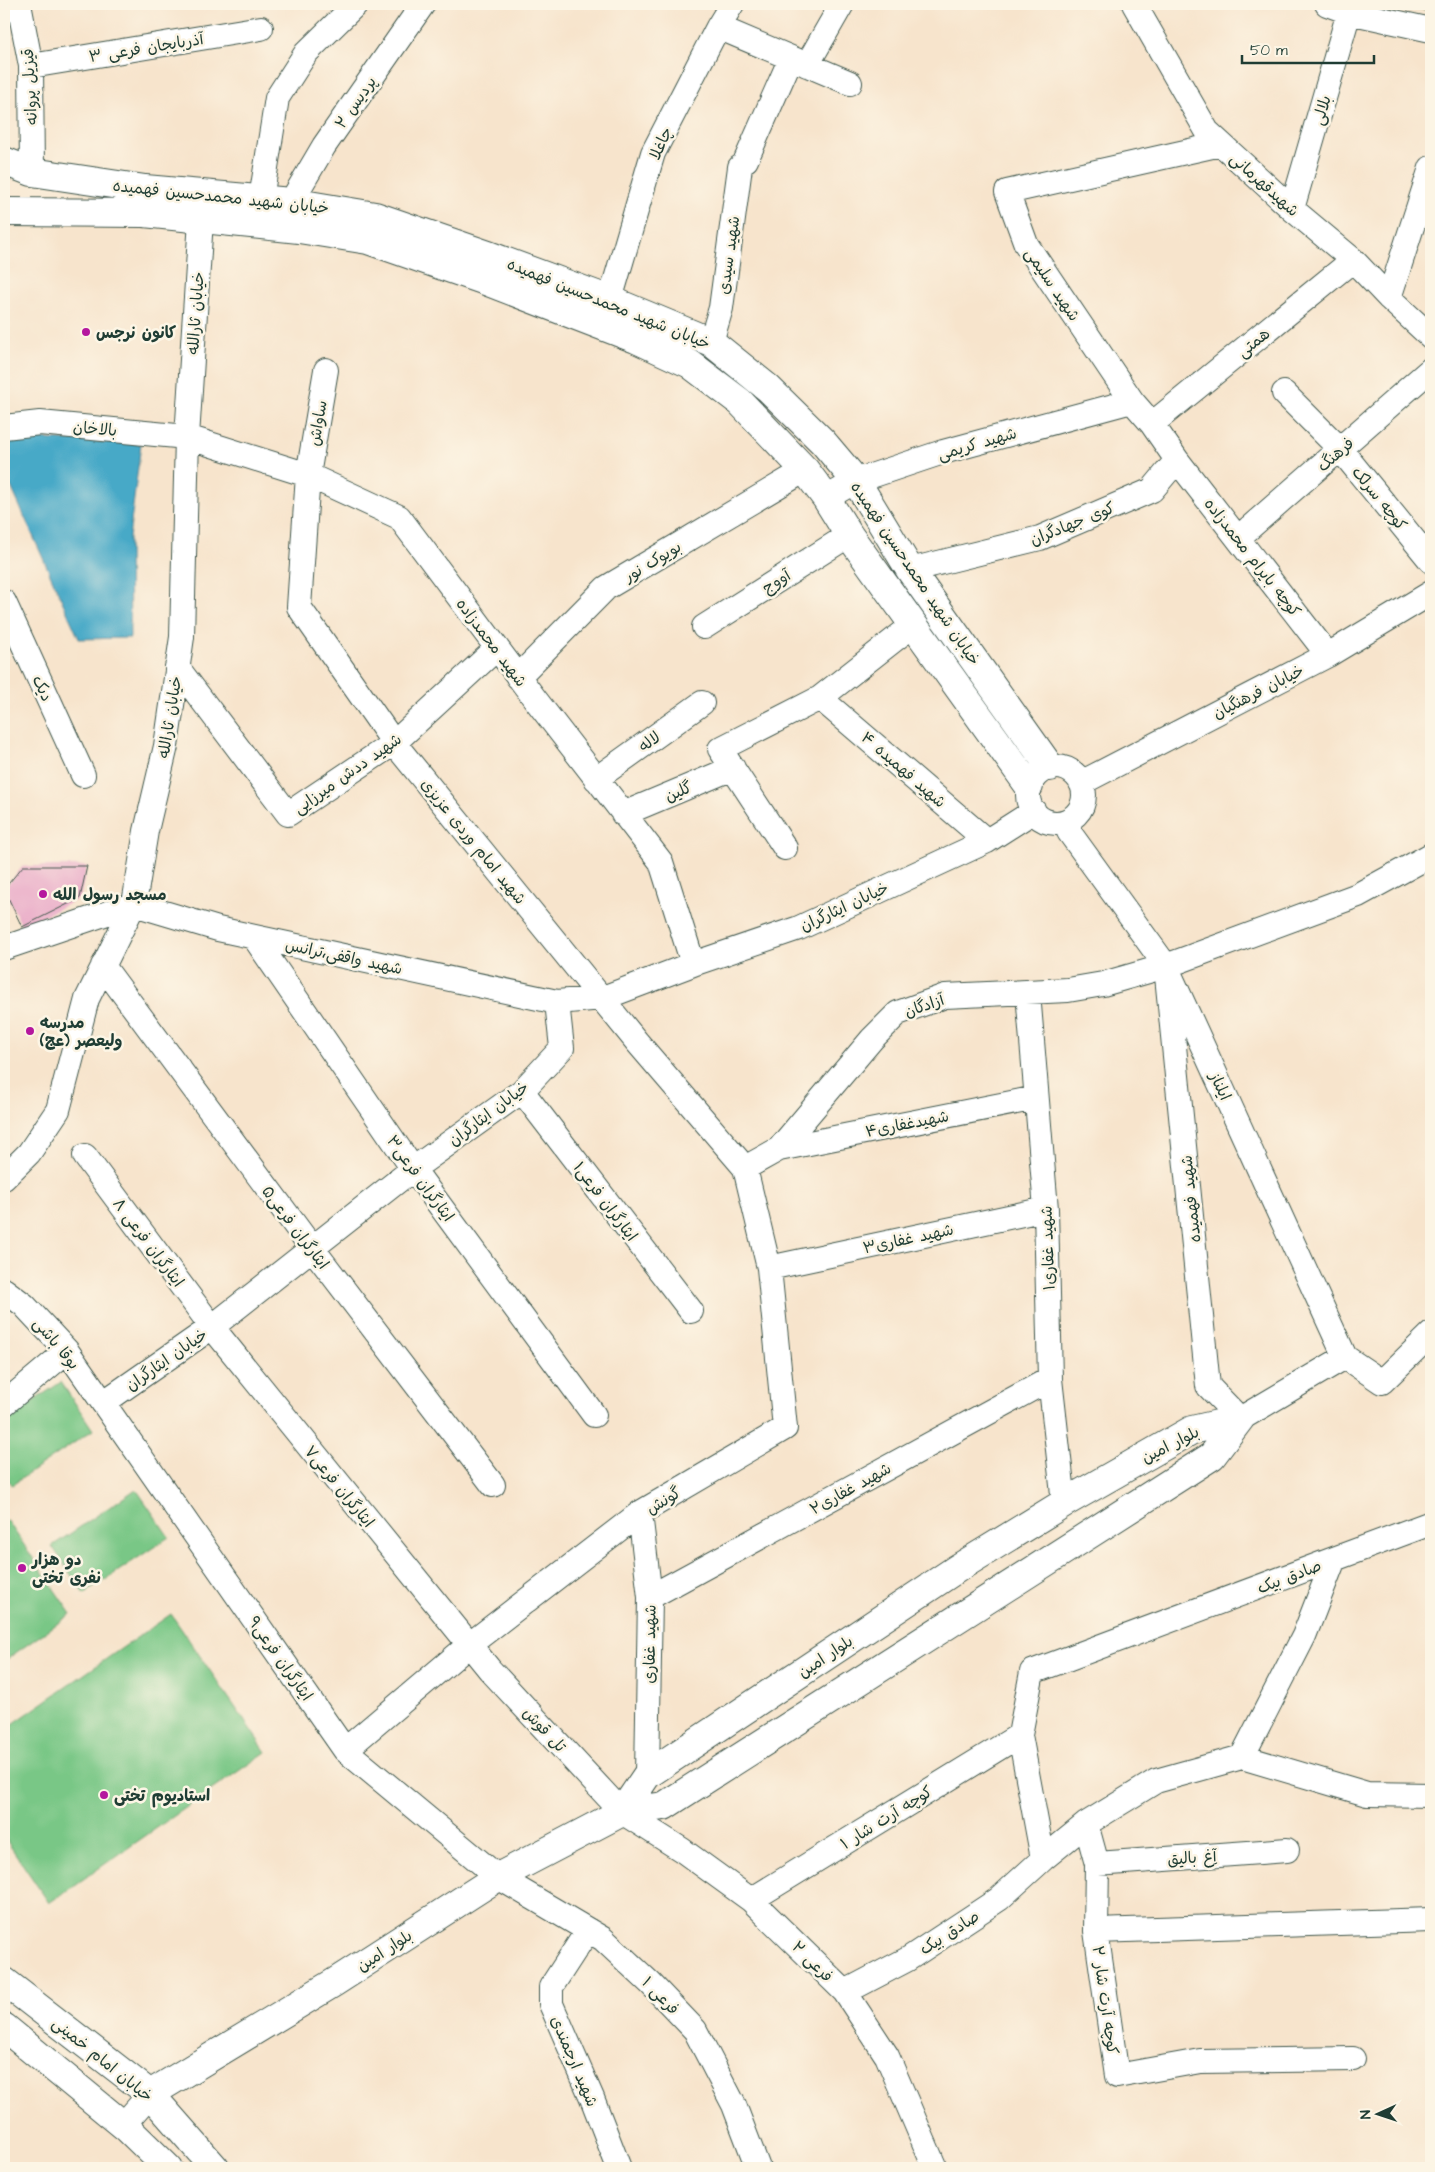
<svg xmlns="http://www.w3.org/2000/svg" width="1435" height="2172" viewBox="0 0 1435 2172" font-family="'Architects Daughter','Playpen Sans Arabic',sans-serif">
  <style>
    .green { fill: #79c786; stroke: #4c825d }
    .water { fill: #47a9c7; stroke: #33737e }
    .building { fill: #e7a1c4 }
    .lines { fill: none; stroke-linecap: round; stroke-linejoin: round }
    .minor-casing { stroke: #3f564b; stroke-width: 26 }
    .major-casing { stroke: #3f564b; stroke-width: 30 }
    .minor { stroke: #fff; stroke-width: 24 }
    .major { stroke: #fff; stroke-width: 28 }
    .poi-dot { fill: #b5179e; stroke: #fcf5e5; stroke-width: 2 }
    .labels { text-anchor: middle; stroke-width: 5; stroke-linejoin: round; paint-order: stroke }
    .street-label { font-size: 16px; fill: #1f3d34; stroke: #fcf5e5 }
    .poi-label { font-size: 16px; font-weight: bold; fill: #1f3d34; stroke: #fcf5e5; text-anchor: start }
  </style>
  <rect width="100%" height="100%" fill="#fcf5e5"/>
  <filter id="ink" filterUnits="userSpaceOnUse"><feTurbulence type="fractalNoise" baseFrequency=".02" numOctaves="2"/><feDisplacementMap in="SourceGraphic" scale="10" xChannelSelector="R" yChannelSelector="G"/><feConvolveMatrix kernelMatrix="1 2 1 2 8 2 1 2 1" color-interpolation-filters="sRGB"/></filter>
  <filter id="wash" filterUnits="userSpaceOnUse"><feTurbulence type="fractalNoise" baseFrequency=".0096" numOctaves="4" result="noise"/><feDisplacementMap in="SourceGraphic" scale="20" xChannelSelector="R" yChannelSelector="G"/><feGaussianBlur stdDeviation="1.12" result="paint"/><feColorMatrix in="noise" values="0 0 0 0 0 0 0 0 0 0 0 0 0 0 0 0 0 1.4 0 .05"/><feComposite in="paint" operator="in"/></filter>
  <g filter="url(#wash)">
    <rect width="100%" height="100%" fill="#f7e4cc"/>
    <path class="green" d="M 1397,4 L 1431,4 L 1431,11 Z
      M 61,1382 L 93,1430 L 12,1485 L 4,1474 L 4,1421 Z
      M 136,1489 L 169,1537 L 84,1594 L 52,1546 Z
      M 7,1520 L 71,1614 L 4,1661 L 4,1521 Z
      M 171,1614 L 266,1752 L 49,1903 L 4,1837 L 4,1730 Z"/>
    <path class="water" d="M 4,437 L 141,444 L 129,538 L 130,638 L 79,639 L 4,471 Z"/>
    <g id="blocks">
      <path class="building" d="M 23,866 L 87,866 L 80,898 L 22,927 L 4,889 Z"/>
    </g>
  </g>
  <g filter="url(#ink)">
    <use href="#blocks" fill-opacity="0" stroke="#3f564b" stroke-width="1"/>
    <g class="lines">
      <defs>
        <path id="minor" d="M 19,4 L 31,66 L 32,172
          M 1134,4 L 1207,131 L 1292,209 L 1353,260 L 1389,298 L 1431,337
          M 1327,4 L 1349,12 L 1431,30
          M 718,27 L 850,83
          M 807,65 L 842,4
          M 31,66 L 261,28
          M 746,160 L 791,58
          M 261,199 L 277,98 L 306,53 L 356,4
          M 291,202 L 324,146 L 423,4
          M 1292,209 L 1349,12
          M 612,293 L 653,153 L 718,27 L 732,4
          M 1389,298 L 1431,168
          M 711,342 L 721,308 L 740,167
          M 326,370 L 308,475 L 299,607 L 394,743 L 637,1042 L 745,1168 L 769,1268 L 785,1428 L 640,1513 L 469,1645 L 345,1750
          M 1284,393 L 1340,449 L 1431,561
          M 1152,424 L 1353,260
          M 4,427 L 40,423 L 187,437 L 308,475 L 399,517 L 535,699 L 661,862 L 693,964
          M 1177,460 L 1328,655
          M 826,498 L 856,481 L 943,452 L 1132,401
          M 1238,538 L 1431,369
          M 910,570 L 1040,538 L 1152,490 L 1177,460 L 1152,424 L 1132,401 L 1026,244 L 1007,192 L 1221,144
          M 4,602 L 83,775
          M 704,627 L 849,535
          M 177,667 L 288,814 L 394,743 L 497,648
          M 518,677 L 606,588 L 805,470
          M 820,698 L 987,841
          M1028 795a28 28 0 1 1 56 0a28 28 0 1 1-56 0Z
          M 596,779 L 702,703
          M 1081,783 L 1328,655 L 1431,593
          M 623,814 L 733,768
          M 1069,820 L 1069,832 L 1166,966 L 1345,1357 L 1240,1419 L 1208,1386 L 1166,966
          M 785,848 L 720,749 L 820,698 L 913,625
          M 254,937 L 413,1169 L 594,1415
          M 4,948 L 134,904 L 218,929 L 557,1002
          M 103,966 L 312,1248 L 493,1485
          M 1028,993 L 1046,1209 L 1050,1379 L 1064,1503
          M 522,1091 L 691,1311
          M 779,1149 L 1036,1098
          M 85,1156 L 212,1327 L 490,1670 L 622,1812 L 682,1850 L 751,1900 L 845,1992 L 887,2056 L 935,2168
          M 745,1168 L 779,1149 L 872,1039 L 898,1013 L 945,996 L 1068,990 L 1103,984 L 1166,966 L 1358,895 L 1431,855
          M 4,1178 L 29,1153 L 58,1110 L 87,999 L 134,904 L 146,831 L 166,746 L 182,637 L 187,437 L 201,220
          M 769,1268 L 1046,1209
          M 4,1290 L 24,1305 L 67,1351 L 345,1750 L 498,1877 L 603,1939 L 650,1983 L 695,2030 L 734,2105 L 758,2168
          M 1345,1357 L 1382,1382 L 1431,1334
          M 103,1403 L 212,1327 L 413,1169 L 522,1091 L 562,1048 L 557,1002 L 603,998 L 693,964 L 799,928 L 987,841 L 1034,811
          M 4,1404 L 67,1351
          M 640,1513 L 650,1597 L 647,1775
          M 1334,1559 L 1431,1523
          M 650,1597 L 1050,1379
          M 1242,1757 L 1367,1794 L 1431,1795
          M 1086,1824 L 1097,1864 L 1096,1931
          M 1097,1864 L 1287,1850
          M 751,1900 L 1020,1735
          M 588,1930 L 551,1987 L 551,2004 L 592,2098 L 619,2168
          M 845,1992 L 908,1959 L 999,1899 L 1043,1859 L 1086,1824 L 1156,1781 L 1242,1757 L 1304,1636 L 1334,1559 L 1032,1672 L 1020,1735 L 1043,1859
          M 1353,2059 L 1200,2061 L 1117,2076 L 1096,1931 L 1431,1920
          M 123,2125 L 150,2094"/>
        <path id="major" d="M 4,161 L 32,172 L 145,189 L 291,202 L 375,216 L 488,255 L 610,300 L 711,342 L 768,388 L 823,442 L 856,481 L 910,570 L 1050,767
          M 4,212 L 144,213 L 299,229 L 368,240 L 483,280 L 636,339 L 690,364 L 740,402 L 805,470 L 826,498 L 849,535 L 1029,786
          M 622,1812 L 647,1775 L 958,1568 L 1064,1503 L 1192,1430 L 1240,1419
          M 4,1981 L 150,2094 L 215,2168
          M 4,2027 L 128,2129 L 168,2168
          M 150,2094 L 335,1982 L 498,1877 L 622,1812 L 664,1806 L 1212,1456 L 1240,1419"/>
      </defs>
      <use href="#minor" class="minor-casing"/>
      <use href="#major" class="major-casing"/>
      <use href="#minor" class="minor"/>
      <use href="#major" class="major"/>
    </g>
  </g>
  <g class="poi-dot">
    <circle cx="86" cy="332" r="5"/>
    <circle cx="43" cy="894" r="5"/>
    <circle cx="30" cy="1031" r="5"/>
    <circle cx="22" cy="1568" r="5"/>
    <circle cx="104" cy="1795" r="5"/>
  </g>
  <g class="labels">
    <g class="street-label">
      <text transform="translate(146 47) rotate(-9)" y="6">آذربایجان فرعی ۳</text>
      <text transform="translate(29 87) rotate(-93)" y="6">قیزیل پروانه</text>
      <text transform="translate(355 102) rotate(-55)" y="6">پردیس ۲</text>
      <text transform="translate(1321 110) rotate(-74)" y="6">بلالی</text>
      <text transform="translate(660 143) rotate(-66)" y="6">چاغلا</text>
      <text transform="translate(1265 184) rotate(42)" y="6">شهیدقهرمانی</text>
      <text transform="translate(221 196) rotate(6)" y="6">خیابان شهید محمدحسین فهمیده</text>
      <text transform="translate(728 255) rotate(-82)" y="6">شهید سیدی</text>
      <text transform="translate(1053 284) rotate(56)" y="6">شهید سلیمی</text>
      <text transform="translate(609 303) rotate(22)" y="6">خیابان شهید محمدحسین فهمیده</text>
      <text transform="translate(195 313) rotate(-86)" y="6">خیابان ثارالله</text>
      <text transform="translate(1253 342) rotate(-39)" y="6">همتی</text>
      <text transform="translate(317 423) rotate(-80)" y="6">ساواش</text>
      <text transform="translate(95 428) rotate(5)" y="6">بالاخان</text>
      <text transform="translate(977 443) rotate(-16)" y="6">شهید کریمی</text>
      <text transform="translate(1335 454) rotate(-41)" y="6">فرهنگ</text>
      <text transform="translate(1380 498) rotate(51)" y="6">کوچه سرلک</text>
      <text transform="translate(1072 523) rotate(-22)" y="6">کوی جهادگران</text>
      <text transform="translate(1253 557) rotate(52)" y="6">کوچه بایرام محمدزاده</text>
      <text transform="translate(652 561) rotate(-31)" y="6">بویوک نور</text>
      <text transform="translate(916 573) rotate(56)" y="6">خیابان شهید محمدحسین فهمیده</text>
      <text transform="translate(776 581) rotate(-32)" y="6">آووج</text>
      <text transform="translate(492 642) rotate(53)" y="6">شهید محمدزاده</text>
      <text transform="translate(43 688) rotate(65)" y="6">دیک</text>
      <text transform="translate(1258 691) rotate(-27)" y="6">خیابان فرهنگیان</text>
      <text transform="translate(169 717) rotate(-81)" y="6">خیابان ثارالله</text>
      <text transform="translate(649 741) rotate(-36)" y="6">لاله</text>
      <text transform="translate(904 769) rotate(41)" y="6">شهید فهمیده ۴</text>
      <text transform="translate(347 773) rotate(-35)" y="6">شهید ددش میرزایی</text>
      <text transform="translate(678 791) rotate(-23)" y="6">گلین</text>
      <text transform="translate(474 841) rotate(51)" y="6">شهید امام وردی عزیزی</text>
      <text transform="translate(844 906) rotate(-25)" y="6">خیابان ایثارگران</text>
      <text transform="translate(344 956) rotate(12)" y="6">شهید واقفی،ترانس</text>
      <text transform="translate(924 1005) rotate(-19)" y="6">آزادگان</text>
      <text transform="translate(1221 1086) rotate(65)" y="6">ایلناز</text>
      <text transform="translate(488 1113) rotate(-37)" y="6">خیابان ایثارگران</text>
      <text transform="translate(907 1123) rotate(-11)" y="6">شهیدغفاری۴</text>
      <text transform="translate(421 1178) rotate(54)" y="6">ایثارگران فرعی۳</text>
      <text transform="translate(1190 1199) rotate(-96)" y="6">شهید فهمیده</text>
      <text transform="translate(606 1201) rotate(53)" y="6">ایثارگران فرعی۱</text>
      <text transform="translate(296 1227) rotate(53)" y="6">ایثارگران فرعی۵</text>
      <text transform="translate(908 1238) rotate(-12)" y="6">شهید غفاری۳</text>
      <text transform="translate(149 1242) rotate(53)" y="6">ایثارگران فرعی ۸</text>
      <text transform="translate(1047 1248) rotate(-92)" y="6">شهید غفاری۱</text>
      <text transform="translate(57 1343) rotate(50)" y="6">بوقا باشی</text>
      <text transform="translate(166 1359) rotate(-35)" y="6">خیابان ایثارگران</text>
      <text transform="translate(1170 1444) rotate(-27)" y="6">بلوار امین</text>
      <text transform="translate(340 1486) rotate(51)" y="6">ایثارگران فرعی۷</text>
      <text transform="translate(850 1488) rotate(-29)" y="6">شهید غفاری۲</text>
      <text transform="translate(663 1500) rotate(-31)" y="6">گونش</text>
      <text transform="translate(1289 1576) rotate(-21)" y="6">صادق بیک</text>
      <text transform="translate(649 1644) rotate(-89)" y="6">شهید غفاری</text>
      <text transform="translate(825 1656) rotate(-34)" y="6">بلوار امین</text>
      <text transform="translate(281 1658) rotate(55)" y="6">ایثارگران فرعی۹</text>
      <text transform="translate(545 1729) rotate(47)" y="6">تل قوش</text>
      <text transform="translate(886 1817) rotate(-32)" y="6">کوچه آرت شار ۱</text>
      <text transform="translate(1192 1857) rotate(-4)" y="6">آِغ بالیق</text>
      <text transform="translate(949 1932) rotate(-33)" y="6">صادق بیک</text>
      <text transform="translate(384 1950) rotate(-33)" y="6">بلوار امین</text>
      <text transform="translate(813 1961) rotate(45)" y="6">فرعی ۲</text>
      <text transform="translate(661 1995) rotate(46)" y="6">فرعی ۱</text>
      <text transform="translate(1106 2000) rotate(82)" y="6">کوچه آرت شار ۲</text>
      <text transform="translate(103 2059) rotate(39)" y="6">خیابان امام خمینی</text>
      <text transform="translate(575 2061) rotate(67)" y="6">شهید ارجمندی</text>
    </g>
    <g class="poi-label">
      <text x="96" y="338">کانون نرجس</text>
      <text x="53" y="900">مسجد رسول الله</text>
      <text x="40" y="1028">مدرسه<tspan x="40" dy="18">ولیعصر (عج)</tspan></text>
      <text x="32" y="1565">دو هزار<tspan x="32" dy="18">نفری تختی</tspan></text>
      <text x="114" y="1801">استادیوم تختی</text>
    </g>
  </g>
  <rect width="1435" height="2172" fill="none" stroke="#fcf5e5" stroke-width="20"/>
  <g transform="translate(1378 2114) rotate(267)" stroke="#fcf5e5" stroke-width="4" paint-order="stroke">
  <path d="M0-4L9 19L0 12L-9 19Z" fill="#1f3d34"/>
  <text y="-8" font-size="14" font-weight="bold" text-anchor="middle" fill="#1f3d34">N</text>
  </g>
  <path d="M1242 55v8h132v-8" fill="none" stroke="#1f3d34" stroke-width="2.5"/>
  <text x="1250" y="55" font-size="15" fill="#1f3d34" stroke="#fcf5e5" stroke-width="4" paint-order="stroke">50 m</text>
</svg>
